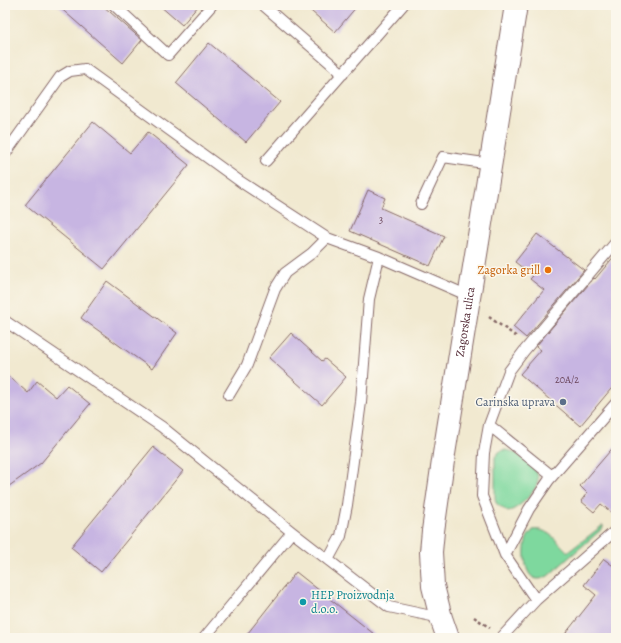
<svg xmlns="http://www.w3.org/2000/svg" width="621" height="643" viewBox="0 0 621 643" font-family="Alegreya,serif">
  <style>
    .green { fill: #7ed89e; stroke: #647c64 }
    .building { fill: #c7b5e2 }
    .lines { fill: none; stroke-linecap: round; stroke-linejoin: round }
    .service-casing { stroke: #846665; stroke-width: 12 }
    .tertiary-casing { stroke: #846665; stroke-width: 24 }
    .path { stroke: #846665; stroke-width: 2.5; stroke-dasharray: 3 3; stroke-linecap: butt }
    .service { stroke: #fff; stroke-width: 10 }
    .tertiary { stroke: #fff; stroke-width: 22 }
    .food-dot { fill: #e8710a; stroke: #fbf7ec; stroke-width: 1.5 }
    .service-dot { fill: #5c6f8a; stroke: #fbf7ec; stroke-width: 1.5 }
    .culture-dot { fill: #0f9aa8; stroke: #fbf7ec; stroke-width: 1.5 }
    .labels { text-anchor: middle; stroke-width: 3; stroke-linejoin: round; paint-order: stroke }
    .number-label { font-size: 10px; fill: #694459 }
    .food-label { font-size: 12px; fill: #c56008; stroke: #fbf7ec; text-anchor: end }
    .street-label { font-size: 12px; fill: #4a1f2b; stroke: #fbf7ec }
    .service-label { font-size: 12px; fill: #4e5e75; stroke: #fbf7ec; text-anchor: end }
    .culture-label { font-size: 12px; fill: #0d838f; stroke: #fbf7ec; text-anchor: start }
  </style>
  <rect width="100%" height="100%" fill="#fbf7ec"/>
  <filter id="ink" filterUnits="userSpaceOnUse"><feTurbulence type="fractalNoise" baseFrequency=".025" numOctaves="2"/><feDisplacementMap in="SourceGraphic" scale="8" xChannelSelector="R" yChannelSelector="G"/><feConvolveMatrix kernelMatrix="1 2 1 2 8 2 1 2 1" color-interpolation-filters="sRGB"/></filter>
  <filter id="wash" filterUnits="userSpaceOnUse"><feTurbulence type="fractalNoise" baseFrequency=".012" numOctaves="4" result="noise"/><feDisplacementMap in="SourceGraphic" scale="16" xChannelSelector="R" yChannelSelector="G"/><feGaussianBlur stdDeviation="0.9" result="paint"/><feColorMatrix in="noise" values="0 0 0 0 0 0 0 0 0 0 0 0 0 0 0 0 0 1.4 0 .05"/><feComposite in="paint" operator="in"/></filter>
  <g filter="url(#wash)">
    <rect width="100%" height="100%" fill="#f1e9d0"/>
    <path class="green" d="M 503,450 C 512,450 518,454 525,460 C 530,465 537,470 538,478 C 539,490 519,508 508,512 L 496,503 L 495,498 L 495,457 L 499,452 Z
      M 603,525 L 603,528 L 548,576 C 545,577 542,579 539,579 C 523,580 523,548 527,538 C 528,535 531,533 533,530 C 548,527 558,543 568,552 Z"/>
    <g id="blocks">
      <path class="building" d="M 57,5 L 102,5 L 142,40 L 123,63 Z
        M 159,5 L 199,5 L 182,25 Z
        M 304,5 L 358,5 L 335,32 Z
        M 209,43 L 280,102 L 246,142 L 176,83 Z
        M 93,122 L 130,153 L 148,132 L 189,165 L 104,269 L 25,205 Z
        M 368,190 L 385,198 L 381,208 L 444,236 L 430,266 L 350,231 Z
        M 537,234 L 584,270 L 526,338 L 513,327 L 544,290 L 530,279 L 533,276 L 515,262 Z
        M 616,254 L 616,383 L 580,426 L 520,374 L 541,350 L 536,346 L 594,278 L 595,279 Z
        M 107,281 L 177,333 L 152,369 L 81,318 Z
        M 291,333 L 322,361 L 325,359 L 346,377 L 322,405 L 269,358 Z
        M 5,373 L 28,393 L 37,381 L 56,397 L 67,385 L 90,404 L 41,463 L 5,489 Z
        M 616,444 L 616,516 L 601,504 L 594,512 L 581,501 L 587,493 L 580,486 Z
        M 153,447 L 183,471 L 101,572 L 71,547 Z
        M 604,559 L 616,568 L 616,638 L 562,638 L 596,595 L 584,585 Z
        M 296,572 L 379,638 L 244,638 Z"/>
    </g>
  </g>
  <g filter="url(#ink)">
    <use href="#blocks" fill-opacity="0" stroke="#846665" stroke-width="1"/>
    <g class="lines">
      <defs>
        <path id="service" d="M 114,5 L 168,55 L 212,5
          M 263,5 L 343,74
          M 5,154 L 60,77 L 70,71 L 85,69 L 241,182 L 327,238 L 379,257 L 469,296
          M 266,161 L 403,5
          M 421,204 L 443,157 L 491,164
          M 5,321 L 162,427 L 292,532 L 389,607 L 441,618
          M 229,395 L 247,365 L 275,289 L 285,273 L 312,253 L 327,238
          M 489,425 L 552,476
          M 505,555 L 529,509 L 549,480 L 616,403
          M 328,560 L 341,536 L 347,505 L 361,402 L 369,299 L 379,257
          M 536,600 L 505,555 L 482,496 L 484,453 L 489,425 L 509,371 L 524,351 L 616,242
          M 204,638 L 292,532
          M 501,638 L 536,600 L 616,530"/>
        <g id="tertiary">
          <path id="s1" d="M 448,638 L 441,618 L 433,586 L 431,552 L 433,531 L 444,454 L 516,5"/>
        </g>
      </defs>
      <use href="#service" class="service-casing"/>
      <use href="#tertiary" class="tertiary-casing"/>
      <path class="path" d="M 489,317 L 517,337
        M 474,617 L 490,628"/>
      <use href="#service" class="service"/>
      <use href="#tertiary" class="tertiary"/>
    </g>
  </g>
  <circle class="food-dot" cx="548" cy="270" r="4"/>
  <circle class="service-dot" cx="563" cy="402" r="4"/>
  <circle class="culture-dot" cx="303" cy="602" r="4"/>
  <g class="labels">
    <g class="number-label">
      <text x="381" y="223">3</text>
      <text x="567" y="383">20A/2</text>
    </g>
    <g class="food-label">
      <text x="540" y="274">Zagorka grill</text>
    </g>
    <g class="street-label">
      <text dy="4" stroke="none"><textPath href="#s1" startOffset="321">Zagorska ulica</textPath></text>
    </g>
    <g class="service-label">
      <text x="555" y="406">Carinska uprava</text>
    </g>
    <g class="culture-label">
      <text x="311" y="599">HEP Proizvodnja<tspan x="311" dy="14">d.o.o.</tspan></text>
    </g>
  </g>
  <rect width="621" height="643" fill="none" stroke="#fbf7ec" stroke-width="20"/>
</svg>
